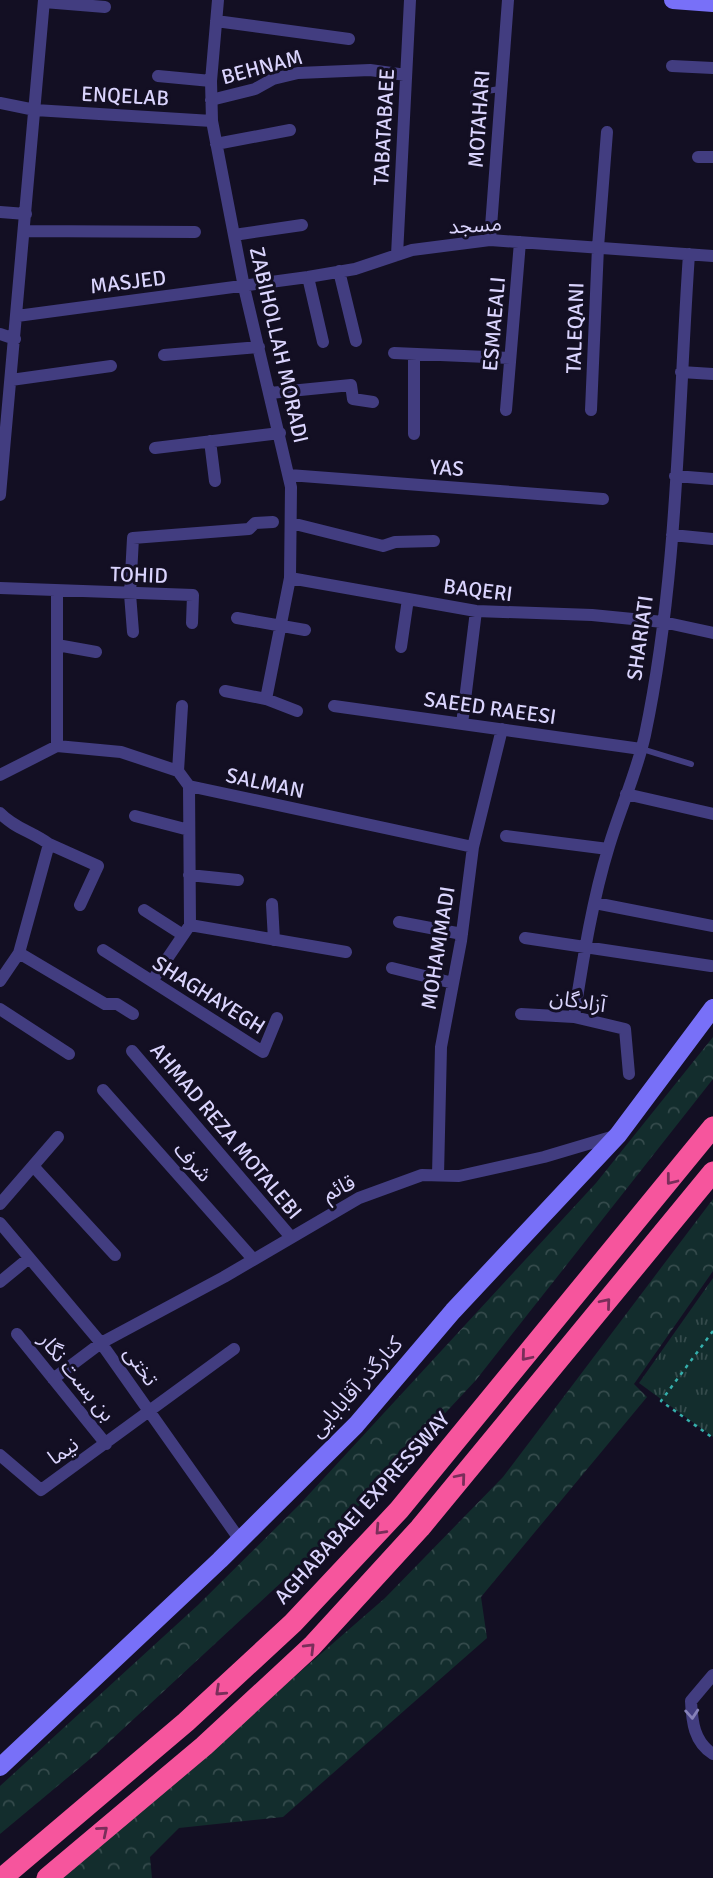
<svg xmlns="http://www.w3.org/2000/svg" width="713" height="1878" viewBox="0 0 713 1878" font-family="Signika,'Noto Sans Arabic',sans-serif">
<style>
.forest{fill:url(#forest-crowns)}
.park{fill:url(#park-tufts)}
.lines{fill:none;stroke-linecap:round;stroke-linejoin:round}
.path{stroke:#35afac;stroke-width:2.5;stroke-dasharray:3.5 5;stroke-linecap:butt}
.lane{stroke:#423d80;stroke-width:6}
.street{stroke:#423d80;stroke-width:12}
.secondary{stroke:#7870f8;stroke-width:18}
.highway{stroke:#f6559d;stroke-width:21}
.oneway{stroke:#792e5a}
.oneway2{stroke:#8681b8}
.labels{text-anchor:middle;stroke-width:6;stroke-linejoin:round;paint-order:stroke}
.street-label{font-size:21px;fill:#dad4fd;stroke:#130f23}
</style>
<defs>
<pattern id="forest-crowns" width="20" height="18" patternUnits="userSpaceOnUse" patternTransform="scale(1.75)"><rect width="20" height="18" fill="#132d2d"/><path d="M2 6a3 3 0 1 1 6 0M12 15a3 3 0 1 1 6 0" fill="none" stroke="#354b4c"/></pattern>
<pattern id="park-tufts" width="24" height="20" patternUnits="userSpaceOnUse" patternTransform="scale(1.75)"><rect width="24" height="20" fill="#132d2d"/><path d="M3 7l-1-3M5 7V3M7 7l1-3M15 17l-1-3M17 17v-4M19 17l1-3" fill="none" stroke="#354b4c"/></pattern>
</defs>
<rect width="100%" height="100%" fill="#130f23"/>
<path class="forest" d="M713,1037V1079L476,1380L327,1540L96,1754L0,1834V1786L198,1605L300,1504L596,1183Z
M713,1199V1271L634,1384L647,1397L481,1597L487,1638L283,1817L179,1828L150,1857L152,1878H63L385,1598L503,1477Z"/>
<path class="park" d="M713,1278V1437L639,1383Z"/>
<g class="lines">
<path class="path" d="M713,1331L661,1401L713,1438"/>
<path class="lane" d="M473,93L500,89
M642,749L691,764"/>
<path class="street" d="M218,0L211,81L212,121L244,287L291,487L290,578L266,699
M44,2L105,7
M216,21L349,39
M672,66L713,68
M158,76L211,81
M211,100L255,89L273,79L298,73L370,70L406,75
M0,103L35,110L212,121
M216,144L290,130
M698,157H713
M0,212L26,214
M25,231L195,232
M234,235L302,225
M490,240L508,0
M397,255L410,0
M339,271L356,341
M308,277L323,342
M17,316L308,277L355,269L412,250L490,240L713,256
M0,334L15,339
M394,353L510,358
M414,354V434
M164,355L259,347
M681,372L713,374
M11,380L111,366
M270,393L351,385L353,399L373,402
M506,410L520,242
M591,410L598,247L607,132
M210,441L215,481
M155,448L280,433
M289,475L603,499
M675,476L713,479
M0,495L44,0
M291,523L383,546L395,542L434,541
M672,535L713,539
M290,578L476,611L592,615L663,622L713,633
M0,588L193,595L192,623
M57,591V746
M237,618L305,630
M133,632L130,594L133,538L249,529L255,523L273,522
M57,645L96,652
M401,647L408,599
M225,691L266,699L297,711
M334,706L641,749
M462,724L476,611
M57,746L121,752L178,771L189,786L473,847
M178,771L182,706
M0,775L57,746
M626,794L713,814
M0,813C14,828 33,832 49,844L19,953L0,981
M135,816L189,830
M506,836L608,849
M49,844L98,866L80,905
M189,875L238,880
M595,903L713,926
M272,904L274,940
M144,910L183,935
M399,922L462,934
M190,925L346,952
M525,938L711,966
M103,950L263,1052L277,1018
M19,953L105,1004H117L133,1014
M392,968L453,983
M152,981L190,925L189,786
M0,1009L69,1054
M521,1014L574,1017L625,1029L629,1074
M574,1017C583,960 592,901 609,846C620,809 637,772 645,735C678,578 678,414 689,254
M132,1051L290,1236
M103,1090L253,1259
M33,1166L115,1255
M438,1175L441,1047L461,941L473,847L502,729
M0,1204L58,1137
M0,1223L101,1343L240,1540
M0,1282L29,1258
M17,1334L106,1444
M53,1379L101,1343L224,1277L359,1198L422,1175L459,1176L544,1157L618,1135
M0,1455L41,1490L234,1349
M713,1675L691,1701C692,1722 694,1742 713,1754"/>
<path class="secondary" d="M673,0L713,3
M0,1767L220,1560L356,1425L453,1311L618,1135L713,1008"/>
<path class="highway" d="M2,1878L186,1722L293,1623L399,1510L713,1127
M47,1878L204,1746L312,1646L420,1528L713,1172"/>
</g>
<defs><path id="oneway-chevron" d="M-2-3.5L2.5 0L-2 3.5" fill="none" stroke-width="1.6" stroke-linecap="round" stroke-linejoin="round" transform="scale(1.75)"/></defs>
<g class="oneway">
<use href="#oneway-chevron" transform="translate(671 1180) rotate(128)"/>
<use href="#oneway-chevron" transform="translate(606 1303) rotate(-50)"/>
<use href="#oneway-chevron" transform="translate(526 1356) rotate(130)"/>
<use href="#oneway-chevron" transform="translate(461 1478) rotate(-50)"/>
<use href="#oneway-chevron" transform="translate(380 1530) rotate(133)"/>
<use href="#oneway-chevron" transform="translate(310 1648) rotate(-45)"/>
<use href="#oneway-chevron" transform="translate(220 1691) rotate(137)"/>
<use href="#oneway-chevron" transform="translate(103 1831) rotate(-40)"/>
</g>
<use class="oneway2" href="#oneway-chevron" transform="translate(692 1714) rotate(86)"/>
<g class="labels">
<g class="street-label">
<text transform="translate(262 67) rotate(-15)" y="7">BEHNAM</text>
<text transform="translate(125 96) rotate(3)" y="7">ENQELAB</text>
<text transform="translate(479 119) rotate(-86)" y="7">MOTAHARI</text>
<text transform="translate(384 127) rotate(-87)" y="7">TABATABAEE</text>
<text transform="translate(475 225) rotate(-4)" y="7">مسجد</text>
<text transform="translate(128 282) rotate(-7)" y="7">MASJED</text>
<text transform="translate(494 324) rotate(-85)" y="7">ESMAEALI</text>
<text transform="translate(575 328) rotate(-88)" y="7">TALEQANI</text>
<text transform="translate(279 345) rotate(77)" y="7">ZABIHOLLAH MORADI</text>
<text transform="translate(447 468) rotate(4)" y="7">YAS</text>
<text transform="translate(139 575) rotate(2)" y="7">TOHID</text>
<text transform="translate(478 590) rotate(7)" y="7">BAQERI</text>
<text transform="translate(640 638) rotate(-82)" y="7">SHARIATI</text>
<text transform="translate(490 708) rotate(8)" y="7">SAEED RAEESI</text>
<text transform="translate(265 783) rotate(12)" y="7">SALMAN</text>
<text transform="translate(438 948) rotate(-81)" y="7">MOHAMMADI</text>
<text transform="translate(209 995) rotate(32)" y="7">SHAGHAYEGH</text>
<text transform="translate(578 1001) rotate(9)" y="7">آزادگان</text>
<text transform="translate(226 1131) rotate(50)" y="7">AHMAD REZA MOTALEBI</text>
<text transform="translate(193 1162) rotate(48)" y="7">شرف</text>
<text transform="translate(339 1188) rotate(-26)" y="7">قائم</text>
<text transform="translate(141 1366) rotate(55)" y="7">تختی</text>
<text transform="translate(77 1377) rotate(51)" y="7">بن بست نگار</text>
<text transform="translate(356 1387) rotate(-48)" y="7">کنارگذر آقابابایی</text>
<text transform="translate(63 1451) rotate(-35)" y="7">نیما</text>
<text transform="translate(362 1508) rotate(-48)" y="7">AGHABABAEI EXPRESSWAY</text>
</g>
</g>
</svg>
